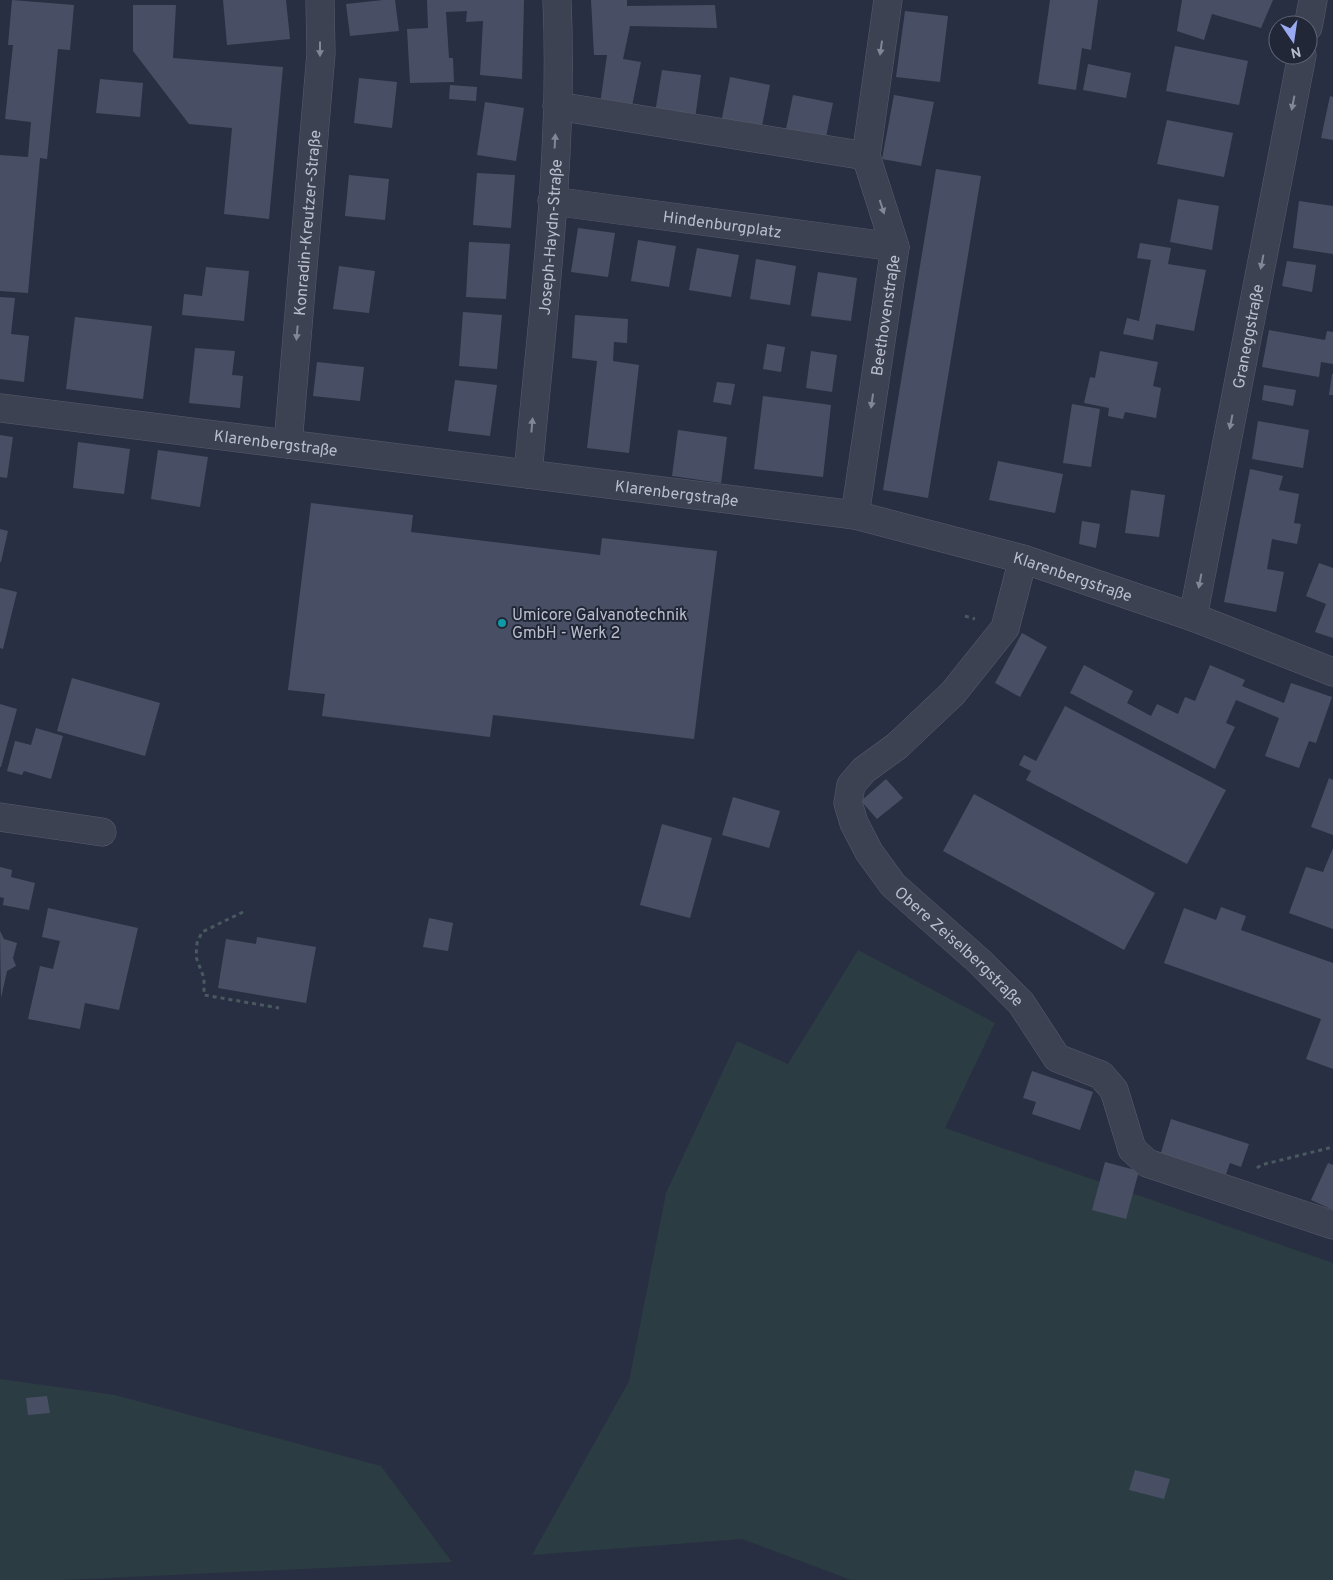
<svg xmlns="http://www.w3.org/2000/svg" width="1333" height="1580" viewBox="0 0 1333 1580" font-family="Overpass,sans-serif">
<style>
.green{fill:#2b3c43}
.building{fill:#484f64}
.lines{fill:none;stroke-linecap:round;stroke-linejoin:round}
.street-casing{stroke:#585d6c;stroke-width:29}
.path{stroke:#495960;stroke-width:3;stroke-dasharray:4 4;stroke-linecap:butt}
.street{stroke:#3d4252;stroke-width:28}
.oneway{fill:#828695}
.culture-dot{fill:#0f9aa8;stroke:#222737;stroke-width:2}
.labels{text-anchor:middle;stroke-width:4;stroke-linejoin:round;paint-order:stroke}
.street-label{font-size:16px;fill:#babecc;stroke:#222737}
.poi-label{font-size:16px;fill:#babecc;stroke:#222737;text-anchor:start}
</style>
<rect width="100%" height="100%" fill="#292f42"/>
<path class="green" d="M858,950L995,1023L945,1128L1333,1263V1580H851L742,1539L532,1555L629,1381L666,1193L737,1041L788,1064Z
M0,1379L115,1395L381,1466L452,1562L65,1580H0Z"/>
<path class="building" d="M12,0L74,5L70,50L58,49L47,159L40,158L28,293L0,291V155L28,157L31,122L5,119L13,45H8Z
M223,0H286L290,39L227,45Z
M383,0H395L399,31L350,36L346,4Z
M427,0H524L522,79L480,75L483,21L466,22L467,11L446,12L449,58H453L454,82L410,83L407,29L428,28Z
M591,0H627V6L715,5L717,28L630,26L623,59L641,62L632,106L600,104L607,55H594Z
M1050,0H1098L1091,50L1082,48L1076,90L1038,84Z
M1182,0H1273L1261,28L1212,14L1204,40L1177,31Z
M133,5H176L173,58L283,67L269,219L224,214L232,128L189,124L133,51Z
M905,11L948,16L940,82L896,77Z
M1175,46L1248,61L1239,105L1166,91Z
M1088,64L1131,73L1126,98L1083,90Z
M662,70L701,75L695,119L655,113Z
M730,77L770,85L761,131L721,123Z
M359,78L397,82L392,128L354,123Z
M100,79L143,83L140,117L96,113Z
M450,85L477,87L476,101L449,99Z
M793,95L833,103L825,142L785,134Z
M894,95L934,102L921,166L882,159Z
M1330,96L1333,97V140L1321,138Z
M485,102L524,108L516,161L477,155Z
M1167,120L1233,133L1224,177L1157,164Z
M936,169L981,176L928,498L883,490Z
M477,173L515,175L511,228L473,225Z
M349,175L389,179L385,220L345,216Z
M1178,199L1219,206L1212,250L1170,242Z
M1299,201L1333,206V254L1293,248Z
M578,228L615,233L608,277L571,272Z
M638,240L676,246L669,287L631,281Z
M469,242L510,244L506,299L466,297Z
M1140,243L1171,248L1168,264L1206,270L1194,331L1156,324L1153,340L1123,334L1127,318L1139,321L1151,260L1137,258Z
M697,248L739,255L731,297L689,290Z
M756,259L796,266L790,305L750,299Z
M1287,261L1316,265L1312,292L1282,286Z
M339,266L375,271L369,313L333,309Z
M206,267L249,271L244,321L182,315L184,294L202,296Z
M818,272L857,278L851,321L811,316Z
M0,297L15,298L11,334L29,336L24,382L0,379Z
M463,312L502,315L497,369L459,366Z
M575,315L628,319L627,343L614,342L613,361L639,365L629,453L587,448L597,361L572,358Z
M75,317L152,326L143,399L66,389Z
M1269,330L1325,340L1327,331L1333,332V364L1321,362L1319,377L1262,367Z
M767,344L785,347L781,372L763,369Z
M195,348L235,351L232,375L243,376L240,408L189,403Z
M811,351L837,355L832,392L806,388Z
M1100,351L1158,362L1153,386L1161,388L1156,418L1125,412L1123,419L1108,416L1109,408L1084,403L1090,377L1095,378Z
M317,362L364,367L360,401L313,396Z
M1332,374H1333V395H1329Z
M455,380L497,385L490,436L448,431Z
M717,382L735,384L731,405L713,402Z
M1264,385L1296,390L1293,406L1262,400Z
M763,396L831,405L823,477L754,469Z
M1072,404L1100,409L1091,467L1063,463Z
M1258,421L1309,430L1303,468L1252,459Z
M678,430L727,437L721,483L672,476Z
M0,435L13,437L7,478L0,477Z
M78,442L130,449L124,494L73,488Z
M158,450L208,457L200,507L151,499Z
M998,461L1063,474L1055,513L989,500Z
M1250,469L1283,476L1279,490L1299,494L1294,523L1301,524L1297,544L1272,539L1267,569L1284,572L1276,612L1224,602Z
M1131,490L1165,495L1159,537L1125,533Z
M311,503L413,515L411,532L600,555L602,538L717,551L694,739L493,715L490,737L322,716L325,694L288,690Z
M1082,521L1100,524L1096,548L1079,544Z
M0,529L8,531L1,562H0Z
M1319,563L1333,568V638L1315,632L1326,604L1306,596Z
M0,588L17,592L3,649L0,648Z
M1022,633L1047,647L1020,697L995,683Z
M1084,665L1133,691L1127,703L1151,716L1157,704L1178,714L1185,697L1195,701L1210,665L1245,680L1242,686L1284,703L1291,683L1332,697L1316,743L1309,741L1299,768L1265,756L1279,718L1236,700L1226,723L1235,727L1215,769L1070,693Z
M72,678L160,703L145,756L57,731Z
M0,704L17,709L1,767H0Z
M1065,706L1226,790L1187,864L1026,780L1031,771L1019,765L1024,755L1036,761Z
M36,728L63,736L51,779L24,771L22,775L7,771L15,741L31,745Z
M1329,778L1333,780V835L1311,827Z
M886,779L903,798L877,819L861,801Z
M974,794L1155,893L1124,950L943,851Z
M733,797L780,811L769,848L722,835Z
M662,824L712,838L690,918L640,905Z
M1333,848V929L1289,913L1306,867L1323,872Z
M0,867L12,870L11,877L35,883L29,910L3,905L4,898L0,897Z
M1221,907L1246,916L1241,930L1333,963V1069L1306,1059L1321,1019L1164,963L1184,908L1216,920Z
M48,908L138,928L119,1010L85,1003L80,1029L28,1019L40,966L53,969L60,941L42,937Z
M429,918L453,923L448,951L423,947Z
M0,931L4,939L17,943L13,958L16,966L7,971L1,998Z
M257,937L316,947L306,1003L218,988L226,939L256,944Z
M1032,1071L1093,1092L1080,1130L1032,1114L1036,1102L1023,1098Z
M1171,1119L1249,1144L1241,1167L1230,1163L1225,1177L1160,1156Z
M1105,1162L1139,1171L1126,1219L1092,1210Z
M1328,1163L1333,1165V1210L1311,1200Z
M47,1396L50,1413L28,1415L26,1398Z
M1135,1470L1170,1479L1164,1499L1129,1490Z"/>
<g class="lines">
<defs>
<g id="street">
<path d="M1308,27L1313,0"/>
<path d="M557,106L866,156"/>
<path id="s1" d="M552,201L895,247"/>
<path id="s2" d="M0,408L855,515L1023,559L1193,617L1333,672"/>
<path id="s3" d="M288,444L321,53L320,0"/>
<path id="s4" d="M528,474C542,317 564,158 557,0"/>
<path id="s5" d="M855,515L895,247L866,156L888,0"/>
<path id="s6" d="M1023,559L1005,628L953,693L897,746L864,770L851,785L848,803L854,823L869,852L893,885L980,962L1021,1003L1057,1058L1101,1075L1114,1090L1132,1149L1147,1163L1333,1225"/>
<path id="s7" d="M1193,617L1302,55"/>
<path d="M0,817L102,832"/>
</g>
</defs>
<use href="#street" class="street-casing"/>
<path class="path" d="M965,616L975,619
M243,912L202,932L197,943L196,957L204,978V995L279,1008
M1257,1168L1261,1165L1333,1147"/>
<use href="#street" class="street"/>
</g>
<defs><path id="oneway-solid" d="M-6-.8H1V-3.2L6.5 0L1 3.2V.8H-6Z" transform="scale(1.25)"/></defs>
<g class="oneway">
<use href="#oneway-solid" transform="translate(881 48) rotate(98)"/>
<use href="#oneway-solid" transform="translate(320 49) rotate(90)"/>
<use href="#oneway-solid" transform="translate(1293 103) rotate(101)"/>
<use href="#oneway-solid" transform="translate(555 141) rotate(-87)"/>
<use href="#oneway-solid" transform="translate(882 207) rotate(72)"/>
<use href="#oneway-solid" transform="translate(1262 262) rotate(101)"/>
<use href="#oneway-solid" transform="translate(297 333) rotate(95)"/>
<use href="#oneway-solid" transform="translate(872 401) rotate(98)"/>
<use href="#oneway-solid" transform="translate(1231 422) rotate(101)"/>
<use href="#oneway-solid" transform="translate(532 425) rotate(-85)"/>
<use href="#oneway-solid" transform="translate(1200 581) rotate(101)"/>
</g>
<circle class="culture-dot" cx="502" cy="623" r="5"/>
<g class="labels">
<g class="street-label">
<text dy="6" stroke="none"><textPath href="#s3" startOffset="222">Konradin-Kreutzer-Straße</textPath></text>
<text dy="6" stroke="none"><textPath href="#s1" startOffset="172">Hindenburgplatz</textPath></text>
<text dy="6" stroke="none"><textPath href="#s4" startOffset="238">Joseph-Haydn-Straße</textPath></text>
<text dy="6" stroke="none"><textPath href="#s5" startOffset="202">Beethovenstraße</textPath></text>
<text dy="6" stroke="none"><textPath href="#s7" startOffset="286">Graneggstraße</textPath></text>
<text dy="6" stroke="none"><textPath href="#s2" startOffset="278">Klarenbergstraße</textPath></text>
<text dy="6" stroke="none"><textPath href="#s2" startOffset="682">Klarenbergstraße</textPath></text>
<text dy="6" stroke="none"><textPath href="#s2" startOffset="1088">Klarenbergstraße</textPath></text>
<text dy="6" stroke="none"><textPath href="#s6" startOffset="495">Obere Zeiselbergstraße</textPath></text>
</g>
<g class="poi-label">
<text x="512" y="620">Umicore Galvanotechnik<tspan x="512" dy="18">GmbH - Werk 2</tspan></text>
</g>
</g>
<g transform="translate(1293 40) rotate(167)"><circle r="24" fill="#222737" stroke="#5f6373"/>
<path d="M0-4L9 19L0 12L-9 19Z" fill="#99aaf3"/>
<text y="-8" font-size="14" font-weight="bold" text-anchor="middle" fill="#babecc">N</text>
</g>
</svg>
